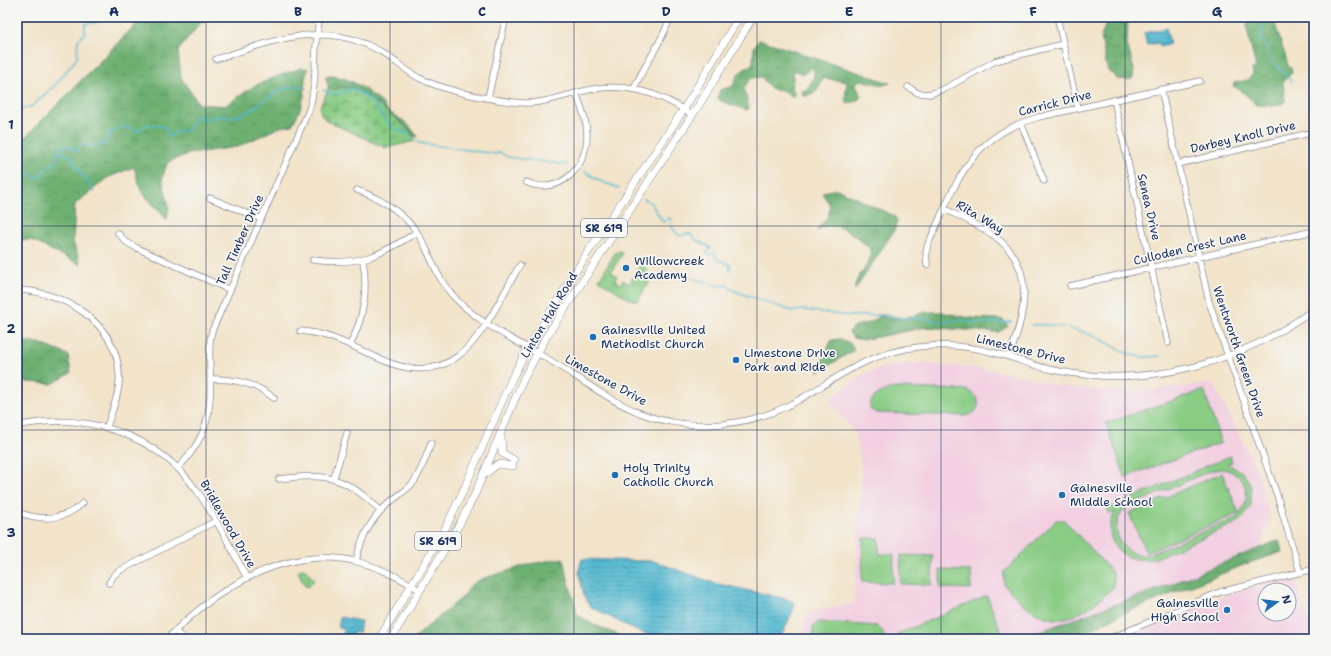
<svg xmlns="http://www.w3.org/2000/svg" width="1331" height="656" viewBox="0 0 1331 656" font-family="'Shantell Sans',sans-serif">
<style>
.built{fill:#f2cfe1;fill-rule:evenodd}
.grass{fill:#89cc84;stroke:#527e71;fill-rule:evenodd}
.forest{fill:url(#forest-crowns);stroke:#447068}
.wetland{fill:url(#wetland-marsh);stroke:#527e71}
.park{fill:url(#park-crowns);stroke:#527e71}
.water{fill:url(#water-rules);stroke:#377498}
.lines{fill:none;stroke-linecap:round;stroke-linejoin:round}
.stream{stroke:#53bad1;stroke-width:1.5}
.minor-casing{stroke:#868994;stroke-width:7}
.major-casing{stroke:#868994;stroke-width:8}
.minor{stroke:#fff;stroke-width:5.5}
.major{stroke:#fff;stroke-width:7}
.grid{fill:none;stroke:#1b2f5e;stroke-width:1;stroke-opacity:0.55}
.poi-dot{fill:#1f6fb2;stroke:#f6f6f2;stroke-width:1.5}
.labels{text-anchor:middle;stroke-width:3.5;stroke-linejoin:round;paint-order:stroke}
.shield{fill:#f6f6f2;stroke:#5d6b8a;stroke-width:1}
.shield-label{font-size:11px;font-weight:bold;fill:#1b2f5e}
.street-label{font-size:12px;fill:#1b2f5e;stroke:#f6f6f2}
.poi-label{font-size:12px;fill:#1b2f5e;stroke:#f6f6f2;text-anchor:start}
.neatline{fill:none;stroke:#1b2f5e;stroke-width:1.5}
.grid-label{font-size:13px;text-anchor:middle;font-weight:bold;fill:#1b2f5e}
</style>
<defs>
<pattern id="forest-crowns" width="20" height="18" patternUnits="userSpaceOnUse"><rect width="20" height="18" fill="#6eb072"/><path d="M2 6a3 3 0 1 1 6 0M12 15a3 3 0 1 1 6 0" fill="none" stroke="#5a9061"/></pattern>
<pattern id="wetland-marsh" width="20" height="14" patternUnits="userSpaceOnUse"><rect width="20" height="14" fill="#89cc84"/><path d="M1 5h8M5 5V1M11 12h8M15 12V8" fill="none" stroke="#6fa66f"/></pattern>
<pattern id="park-crowns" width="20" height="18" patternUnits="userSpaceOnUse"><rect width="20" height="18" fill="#89cc84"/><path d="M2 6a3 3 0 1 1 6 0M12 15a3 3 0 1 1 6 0" fill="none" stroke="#6fa66f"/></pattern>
<pattern id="water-rules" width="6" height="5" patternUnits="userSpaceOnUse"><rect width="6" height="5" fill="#53bad1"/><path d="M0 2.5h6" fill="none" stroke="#4498ad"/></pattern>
</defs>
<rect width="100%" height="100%" fill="#f6f6f2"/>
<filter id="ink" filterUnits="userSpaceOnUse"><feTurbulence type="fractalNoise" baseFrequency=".025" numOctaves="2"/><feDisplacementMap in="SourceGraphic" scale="8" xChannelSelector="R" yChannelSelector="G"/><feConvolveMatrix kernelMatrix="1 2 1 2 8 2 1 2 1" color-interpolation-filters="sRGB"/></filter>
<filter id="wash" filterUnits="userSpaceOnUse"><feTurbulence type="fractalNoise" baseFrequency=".012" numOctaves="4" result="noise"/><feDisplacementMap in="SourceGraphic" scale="16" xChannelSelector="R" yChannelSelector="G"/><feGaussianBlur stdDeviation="0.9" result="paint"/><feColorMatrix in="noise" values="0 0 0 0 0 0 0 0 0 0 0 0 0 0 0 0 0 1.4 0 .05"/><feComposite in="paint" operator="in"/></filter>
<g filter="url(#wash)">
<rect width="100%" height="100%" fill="#f2e3c9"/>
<path class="built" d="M909,363L978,368L1024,376L1052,385L1097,390L1143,391L1213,383L1258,473L1270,517L1261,546L1164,587L1018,639H804V622L807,616L817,610L854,604L862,467L855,433L829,401L860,376L884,367Z
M1295,578L1303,606L1314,628V639H1126L1214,599L1268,583ZM1265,590H1289V614H1265Z"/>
<path class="grass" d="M897,388L967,390C978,395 982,404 974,413L965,416L877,413L871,410C865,397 887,389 897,388Z
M1204,390L1221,443L1125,477L1106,423Z
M1230,456L1232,462L1227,464L1244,473L1251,486V505L1243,518L1234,524L1156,558C1125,566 1099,543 1115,512L1110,514L1107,509ZM1223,469C1248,474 1255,502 1235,518L1148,555C1119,558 1106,525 1127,507L1210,471Z
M1222,473L1239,513L1146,553L1129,513Z
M1056,520H1064L1113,573L1114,587C1069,629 1046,631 1004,585V572Z
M863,538H879V554H894L893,583L862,582Z
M940,570L971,571V589L940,588Z
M987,596L1004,639H900L897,634Z
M819,622L877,626L883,632L884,639H813V626Z"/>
<path class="forest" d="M143,17H209L198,26L178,51L181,78L199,104L225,106L254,86L283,74L302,68L308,69L305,78L304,96L299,112L292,125L280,127L237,147L188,154L168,162L162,178L169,207L167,220L141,191L134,167L109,177L75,204L73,242L81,265L31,240H17V146Z
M1105,17H1128L1127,44L1134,69L1133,78L1129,80L1117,79L1114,74L1109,72L1107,68L1101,37L1106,23Z
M1253,17H1273L1288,65L1291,68L1292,73L1283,82L1285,102L1275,106L1257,105L1242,91L1233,86L1234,83L1248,80L1253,74L1252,69L1256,68L1246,25Z
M759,40H761L890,83L883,85L860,80L855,83L861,96L857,101L848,104L845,99L847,82L823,78L816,92L804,97L801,91L806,90C811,84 817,74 812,67L804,74L793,70V80L791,87L795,93L794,96L790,97L783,90C772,92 768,86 762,77L751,78L744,88L749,109L746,110L721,101L718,97L720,90L731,87L734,84L738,74L753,63L754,47Z
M326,76C349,75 365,89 382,103C386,113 397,116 405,122C410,126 414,132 418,137L414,136L406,126L357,89L343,87L334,90L328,89V84L326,80Z
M837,189L894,216L897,221L895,229L855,290C853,275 876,263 869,248C856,236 834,216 817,231C823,219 832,219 829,203L823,195V192Z
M926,312H941L970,318L997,319L1003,320L1008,326L999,332H995L926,327L863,340L853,338L849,332C854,322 871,327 878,316C900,320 906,318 926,312Z
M840,339L850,343L854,350L818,372L830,343L832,340Z
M17,341L39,343L68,355L71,373L52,384L17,381Z
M1279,540L1282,552L1246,564L1122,614L1071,639H1018L1164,587Z
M563,558L577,614L590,623L628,639H413L465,595L471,585L481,579L530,564Z"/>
<path class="wetland" d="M343,87H353L357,89C371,101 412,126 415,141L386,148L327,121C313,109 324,101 328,89L334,90Z"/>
<path class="park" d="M620,251L623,253L611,272L617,276L615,280L621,284L623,280L629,284L641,264C646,267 648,274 650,280L638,301L629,299L599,280L615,253Z
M901,555L933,556L932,585L900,584Z
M304,568L314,580L308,587L304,585L298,571Z"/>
<path class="water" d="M1166,28L1170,44L1161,47L1158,43L1147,45L1144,33Z
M582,559L653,561L714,583L787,599L795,603L793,611L780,639H662L637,631L591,607L584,596L579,574L580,565Z
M340,617L361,621L359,633L354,632L352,637L343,636V629L338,628Z"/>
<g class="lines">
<path class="stream" d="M1264,17L1261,38L1273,62L1291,81
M323,90C333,95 342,96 349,88L364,95L376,106L383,117L392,127L408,135L419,143L495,154L500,152L507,157L567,165
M17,110L31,107L57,83L77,58L78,40L85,33V25L88,23H96L97,17
M60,152L70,156L94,192
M17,165L36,178L42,176L46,167L56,162L57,153L60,152L62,146H69L76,152L80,145C86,146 104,147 107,141C108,138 108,134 108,131L113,132L120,127L131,128L136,132L146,125H157L166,128L168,136H172L175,132L188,130L197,115L205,120C217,112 228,121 243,114C263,105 281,80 306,88
M584,171L602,182L619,188
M644,199L651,203L663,222H665L668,218L671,219V226L678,235L682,236L684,234H691L696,240L711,248L707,252L708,255L715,253L716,258L730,265V270
M680,275L719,286L727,285L731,289L740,293L792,311L805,310L849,316L885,315L909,319L922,318L941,322L961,320L976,323L1011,322
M1031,325C1051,324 1075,328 1094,336C1121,348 1128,361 1160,356"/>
</g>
</g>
<g filter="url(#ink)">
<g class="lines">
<defs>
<path id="minor" d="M1057,17L1078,108
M1311,17L1314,29
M216,59C253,48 289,32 328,35C346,36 364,42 380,51C393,59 405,70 419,78C447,92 482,98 513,102C539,106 559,97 584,91C622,81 660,92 692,115
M908,87L918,93L930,94L946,88L995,61L1063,44
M634,89C644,64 663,42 670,17
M1161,89L1209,302L1277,495L1300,572
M488,98L506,17
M1114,100L1168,343
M1021,123L1044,181
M1178,164L1314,132
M526,182C559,197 587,168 587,135C587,120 581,107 576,93
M357,190C388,201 412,218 426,248C434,266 441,284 456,299C476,321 519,343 546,358C577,376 606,399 640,413C690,433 750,427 797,401C829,383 857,361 893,352C926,343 962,344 995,353C1016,358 1036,367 1058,371C1151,388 1239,364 1314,309
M210,198L261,219
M945,209C961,217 978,225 993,235C1038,267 1025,313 1009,357
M118,233L126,242L137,248L230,290
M313,260C359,266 380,256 417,232
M927,265L926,252L928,244C957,183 967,137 1039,117L1200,81
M1070,286L1314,231
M17,290C64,291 116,323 119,373C121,391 112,410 107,427
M300,331C329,333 354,347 380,359C462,396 486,322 520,265
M350,345C364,317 368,291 363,260
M211,379C235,378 255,383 274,398
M17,426C85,411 156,433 197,491C217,518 231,549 247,578
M178,468C208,437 212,412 210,371C210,357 208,344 212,331L309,110C319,78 312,48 320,17
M334,478L347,433
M279,479C329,473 344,476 381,511
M17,512C41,521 64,521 83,503
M356,561C361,539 371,518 389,503C397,496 406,491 413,483C422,471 426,457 431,443
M109,583L114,575L121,570L216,521
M175,631L184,639
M167,639C216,588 289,542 362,563C384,569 401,579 420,590
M1109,639L1220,592L1314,569"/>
<path id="major" d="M501,438L502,453L514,460
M485,474L498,464L513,466
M379,639L445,529L465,487L512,378L528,348L588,252L684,109L739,17
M391,639L460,523L475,494L523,380L546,337L699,105L753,17"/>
</defs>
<use href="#minor" class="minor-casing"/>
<use href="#major" class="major-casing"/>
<use href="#minor" class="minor"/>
<use href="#major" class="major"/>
</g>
</g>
<path class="grid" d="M206,17V639M390,17V639M574,17V639M757,17V639M941,17V639M1125,17V639M17,226H1314M17,430H1314"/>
<g class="poi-dot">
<circle cx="626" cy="268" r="4"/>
<circle cx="593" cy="337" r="4"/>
<circle cx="736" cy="360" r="4"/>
<circle cx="615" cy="475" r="4"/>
<circle cx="1062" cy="495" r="4"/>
<circle cx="1227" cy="610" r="4"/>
</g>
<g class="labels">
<g class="shield">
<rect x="581" y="219" width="46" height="18" rx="3"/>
<rect x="415" y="532" width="46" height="18" rx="3"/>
</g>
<g class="shield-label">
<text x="604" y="232">SR 619</text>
<text x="438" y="545">SR 619</text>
</g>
<g class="street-label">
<text transform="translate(1055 103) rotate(-14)" y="4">Carrick Drive</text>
<text transform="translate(1243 137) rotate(-13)" y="4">Darbey Knoll Drive</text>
<text transform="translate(1149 207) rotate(77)" y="4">Senea Drive</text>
<text transform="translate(980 217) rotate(31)" y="4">Rita Way</text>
<text transform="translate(240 240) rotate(-66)" y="4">Tall Timber Drive</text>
<text transform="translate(1190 248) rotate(-13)" y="4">Culloden Crest Lane</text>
<text transform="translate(549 315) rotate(-59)" y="4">Linton Hall Road</text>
<text transform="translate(1021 349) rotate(14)" y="4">Limestone Drive</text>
<text transform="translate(1239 352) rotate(71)" y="4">Wentworth Green Drive</text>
<text transform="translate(606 380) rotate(29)" y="4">Limestone Drive</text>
<text transform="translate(228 524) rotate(60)" y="4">Bridlewood Drive</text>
</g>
<g class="poi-label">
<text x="634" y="265">Willowcreek<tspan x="634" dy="14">Academy</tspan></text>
<text x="601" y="334">Gainesville United<tspan x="601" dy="14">Methodist Church</tspan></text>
<text x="744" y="357">Limestone Drive<tspan x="744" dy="14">Park and Ride</tspan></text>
<text x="623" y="472">Holy Trinity<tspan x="623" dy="14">Catholic Church</tspan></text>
<text x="1070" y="492">Gainesville<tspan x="1070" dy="14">Middle School</tspan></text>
<text x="1219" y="607" text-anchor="end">Gainesville<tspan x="1219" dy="14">High School</tspan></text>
</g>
</g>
<rect width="1331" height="656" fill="none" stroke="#f6f6f2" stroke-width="44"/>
<g transform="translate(1277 602) rotate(75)"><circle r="19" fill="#f6f6f2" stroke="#9ea6b7"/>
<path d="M0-3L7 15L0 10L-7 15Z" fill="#1f6fb2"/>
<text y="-6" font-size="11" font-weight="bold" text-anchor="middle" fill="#1b2f5e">N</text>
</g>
<rect x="22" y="22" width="1287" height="612" class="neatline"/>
<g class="grid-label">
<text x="114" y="16">A</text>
<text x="298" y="16">B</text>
<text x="482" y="16">C</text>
<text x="666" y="16">D</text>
<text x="849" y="16">E</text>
<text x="1033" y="16">F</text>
<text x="1217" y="16">G</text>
<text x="11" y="129">1</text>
<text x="11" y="333">2</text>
<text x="11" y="537">3</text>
</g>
</svg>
